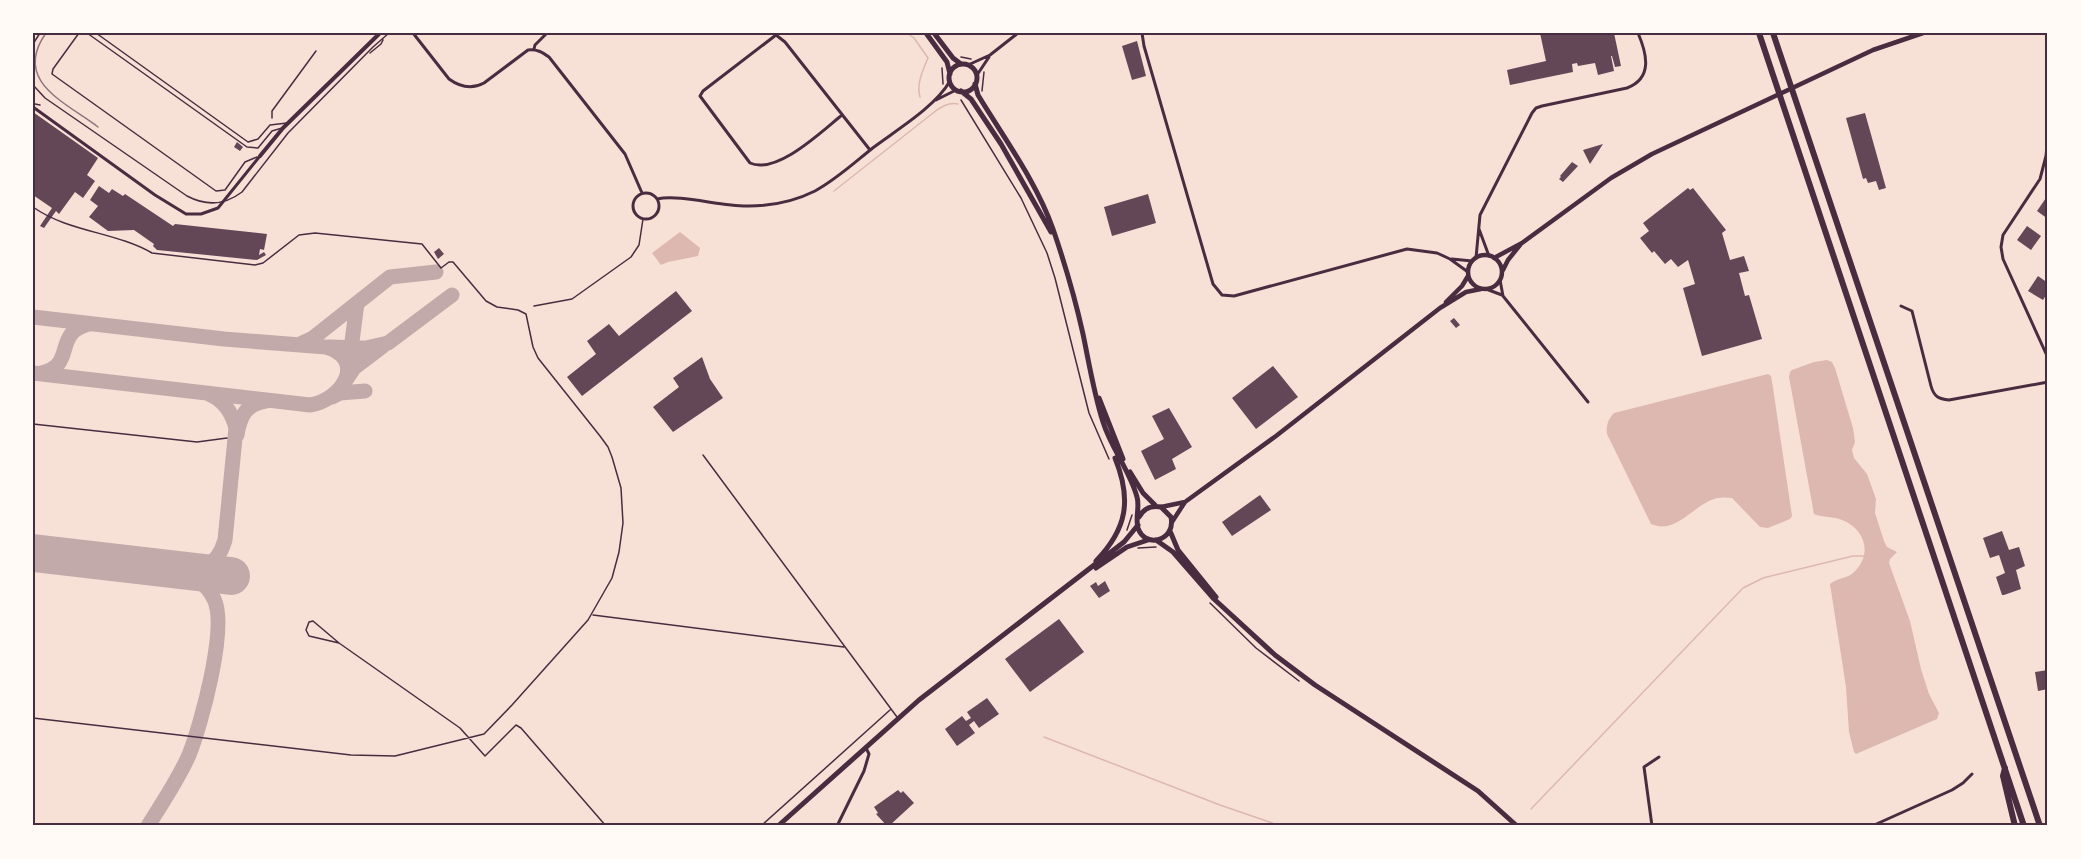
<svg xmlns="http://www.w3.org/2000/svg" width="2081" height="859" viewBox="0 0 2081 859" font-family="Helvetica,sans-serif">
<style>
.water{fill:#dcb8b0}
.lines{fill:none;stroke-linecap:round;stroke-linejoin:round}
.stream{stroke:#dcb8b0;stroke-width:1.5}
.taxiway{stroke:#c3aaaa;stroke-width:15}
.runway{stroke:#c3aaaa;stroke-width:38}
.building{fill:#644757}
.path{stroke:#4a2c40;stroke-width:1.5}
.service{stroke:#4a2c40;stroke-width:1.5}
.minor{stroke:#4a2c40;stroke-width:3}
.tertiary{stroke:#4a2c40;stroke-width:4}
.secondary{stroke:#4a2c40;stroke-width:4.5}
.primary{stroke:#4a2c40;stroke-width:5}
.motorway{stroke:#4a2c40;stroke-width:6}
.tram{stroke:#8f747c;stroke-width:1.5}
.neatline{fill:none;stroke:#4a2c40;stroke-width:2}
</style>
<rect width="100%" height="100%" fill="#f7e1d7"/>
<path class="water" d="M680,232L700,248L698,256L668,262L661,265L652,253Z
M1827,360L1832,362L1835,368L1853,428L1855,442L1852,450L1854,458L1867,474L1876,499L1875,513L1884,541L1887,547L1897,552L1890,559L1889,563L1910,621L1921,669L1929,694L1939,713L1937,719L1856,754L1854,752L1849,732L1846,687L1830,584C1838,577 1848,579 1854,572C1873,554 1865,529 1842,520C1833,516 1823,518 1814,514L1789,377L1790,372L1792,370L1814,362Z
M1768,374L1771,376L1773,388L1792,516L1790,519L1768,528L1760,527L1732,498C1724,497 1716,497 1709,501C1690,510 1674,534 1651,524L1607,434C1606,426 1608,419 1614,413Z"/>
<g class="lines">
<path class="stream" d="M907,33L914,38L928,58C923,70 916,84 920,97
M834,191L933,113C941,107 948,102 958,104
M1044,737L1220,805L1281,826
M1531,809L1743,588L1763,578L1853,556H1866"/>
<path class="taxiway" d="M33,317L224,339L326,347C367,359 343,400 310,405L33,373
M300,344L313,338L390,277L436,272
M329,347L366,348L388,343L452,295
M350,357L357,303
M41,373C77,366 52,333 89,324
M346,380L354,368L383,346
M332,397L340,393L365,391
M237,435C240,416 246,404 266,401
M174,570C200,570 216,570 225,540L236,428C232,413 224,400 209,394
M148,826C162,803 178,780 189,755C201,725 228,627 214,599C207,584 194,576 179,572"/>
<path class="runway" d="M33,553L231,576"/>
</g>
<path class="building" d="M1540,33H1614L1621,66L1615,67L1612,56H1611L1614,71L1598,75L1595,63L1578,66L1577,63L1572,64L1573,72L1510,85L1507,70L1546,61Z
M1137,41L1146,76L1132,80L1122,46Z
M33,112L98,158L87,175L95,181L83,198L75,192L59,214L56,211L44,228L40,226L52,208L33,195Z
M1865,113L1886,188L1879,190L1876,181L1868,183L1866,178L1863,179L1846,118Z
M237,142L243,147L240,151L234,147Z
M1603,144L1590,164L1583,150Z
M1572,162L1578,166L1563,182L1559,179L1561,177L1560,176Z
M99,186L109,193L112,189L123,196L125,194L173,226L175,224L267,234L264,250L260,249L259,255L264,252L266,255L257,260L157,250L153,246L154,244L134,230L108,231L89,217L98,206L90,200Z
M1688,188L1690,190L1693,188L1726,230L1722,233L1730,260L1744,256L1749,271L1739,273L1745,296L1749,295L1762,339L1702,356L1683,288L1695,284L1688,260L1678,267L1671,259L1665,264L1654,251L1652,253L1640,238L1649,231L1643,223Z
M1148,194L1156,223L1112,236L1104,207Z
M2048,195V219L2037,211Z
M2027,226L2041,236L2031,250L2017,240Z
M439,248L444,254L438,259L434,252Z
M2038,276L2048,283V292L2043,300L2028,291Z
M676,291L692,311L582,396L567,377L596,354L587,341L609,324L619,336Z
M1454,318L1460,325L1456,328L1450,321Z
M702,357L710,379L723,398L673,432L653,407L679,387L673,378Z
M1273,366L1298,397L1256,429L1232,398Z
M1169,408L1192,447L1172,459L1176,469L1155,480L1141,451L1164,439L1152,416Z
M1260,495L1271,510L1232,536L1222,522Z
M2002,531L2009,550L2019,547L2025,566L2016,570L2021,589L2004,595H2002L1996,577L2005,573L1999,555L1990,558L1983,538Z
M1105,581L1110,591L1099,598L1090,586L1096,582L1098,586Z
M1059,619L1084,652L1030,692L1005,659Z
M2048,670V689L2038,691L2035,672Z
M987,698L999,714L979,728L974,721L969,725L975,733L957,746L945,729L962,716L966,721L971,718L967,712Z
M898,790L901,793L903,791L914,803L889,826H887L876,814L878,813L874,807Z"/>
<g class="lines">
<path class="path" d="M961,57L971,59
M942,68L943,84
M982,91L984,72
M961,100L1021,198L1047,253L1055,278L1089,413L1109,459
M1127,530L1132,515
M1138,548L1156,547
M1210,603L1256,648L1299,681"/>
<path class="service" d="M79,33L53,69L52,74L216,191L225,190L245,162L257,157
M87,33L247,147L258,148L272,131L282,128
M96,33L248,142L258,139L270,125L287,123
M33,44L40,33
M370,53L381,44L383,40
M33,85L45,98L187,196C206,206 225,205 242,192L288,133L373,47L389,33
M35,104L40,105
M272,118V111L316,51
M33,207C68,232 116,232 152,253L255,265L263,263L299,235L315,233L422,244L441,268L449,262H453L486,301L497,307L518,310L526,314L533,347L538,358L600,436L608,447L612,457L621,488L623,523L619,552L612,578L588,620L512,705L484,734L395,756L351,755L33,718
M534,306L572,299L631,257L639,245L643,219
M33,424L197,442L227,438
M703,455L897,717
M593,615L844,647
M339,643L309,636L306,630L309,622L313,621L339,643L460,728L485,756L516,725L521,728L606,826
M761,826L890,710"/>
<path class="minor" d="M413,33L449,79C460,87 471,90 484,83L528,50C537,49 542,52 549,57L625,154L642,193
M1142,33L1144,46L1213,284L1222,295L1234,296L1407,249L1437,253L1450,259L1468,272
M534,49L535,45L547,33
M968,65L990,55L1018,33
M977,75L989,57
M936,100L956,90
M33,107L155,195L186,214H201L218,208L260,156
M842,115C822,131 777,175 750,163L700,96L703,91L776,35L785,42L870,150
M2048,135L2046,156L2040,179L2003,235L2001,247L2003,259L2048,358
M633 206a13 13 0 1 1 26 0a13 13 0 1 1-26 0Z
M657,199C681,194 722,207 749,206C771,206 795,201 815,191C837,179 855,162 874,147C898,129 935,107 950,81
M1479,229L1489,256
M1476,258L1480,215L1532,113L1536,108L1542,106L1627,88C1653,78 1647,54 1638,33
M1452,259L1472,261
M1500,280L1503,296L1588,402
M1486,289L1502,295
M1901,306L1912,311L1931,386C1934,397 1939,399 1949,400L2048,382
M837,826L864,771L869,754L866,748
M1652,826L1644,767L1659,757
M1872,826L1952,790L1963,783L1972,774"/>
<path class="tertiary" d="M260,156L283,128L380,33"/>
<path class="secondary" d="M1468 272a17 17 0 1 1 34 0a17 17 0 1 1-34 0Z
M1494,258L1522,243L1611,178L1652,154L1873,50L1923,33
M1503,270L1508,260L1520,245
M1446,302L1462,286L1468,276
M1161,507L1185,502
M1172,522L1185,502L1276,436L1440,308L1466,292L1481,289"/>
<path class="primary" d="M926,33L947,62L950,74
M934,33L953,58L961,64
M949 78a14 14 0 1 1 28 0a14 14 0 1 1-28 0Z
M975,84L978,95C1004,138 1036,181 1053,229C1065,264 1075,298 1083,334C1089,363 1094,394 1103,422C1111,448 1130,471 1137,497C1140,507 1135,518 1138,528C1145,549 1176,541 1171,517L1161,507C1151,505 1144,508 1139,517
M961,91L971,99L1001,144L1051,232
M1099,398L1123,459
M1130,472L1143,493L1155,505
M1170,531L1178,550L1216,597
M1156,540L1173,552L1214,599L1275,655L1315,685L1478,791L1517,826
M1096,561C1127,529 1132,500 1115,458
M1096,568L1127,547L1148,540
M778,826L919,700L1124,542L1138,525"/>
<path class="motorway" d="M1759,33L2024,826
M1773,33L2040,826
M2005,768L2003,776L2015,826"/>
<path class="tram" d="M46,33C12,81 65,102 98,127"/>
</g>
<rect width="2081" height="859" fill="none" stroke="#fffaf5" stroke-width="69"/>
<rect x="34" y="34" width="2012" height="790" class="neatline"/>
</svg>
